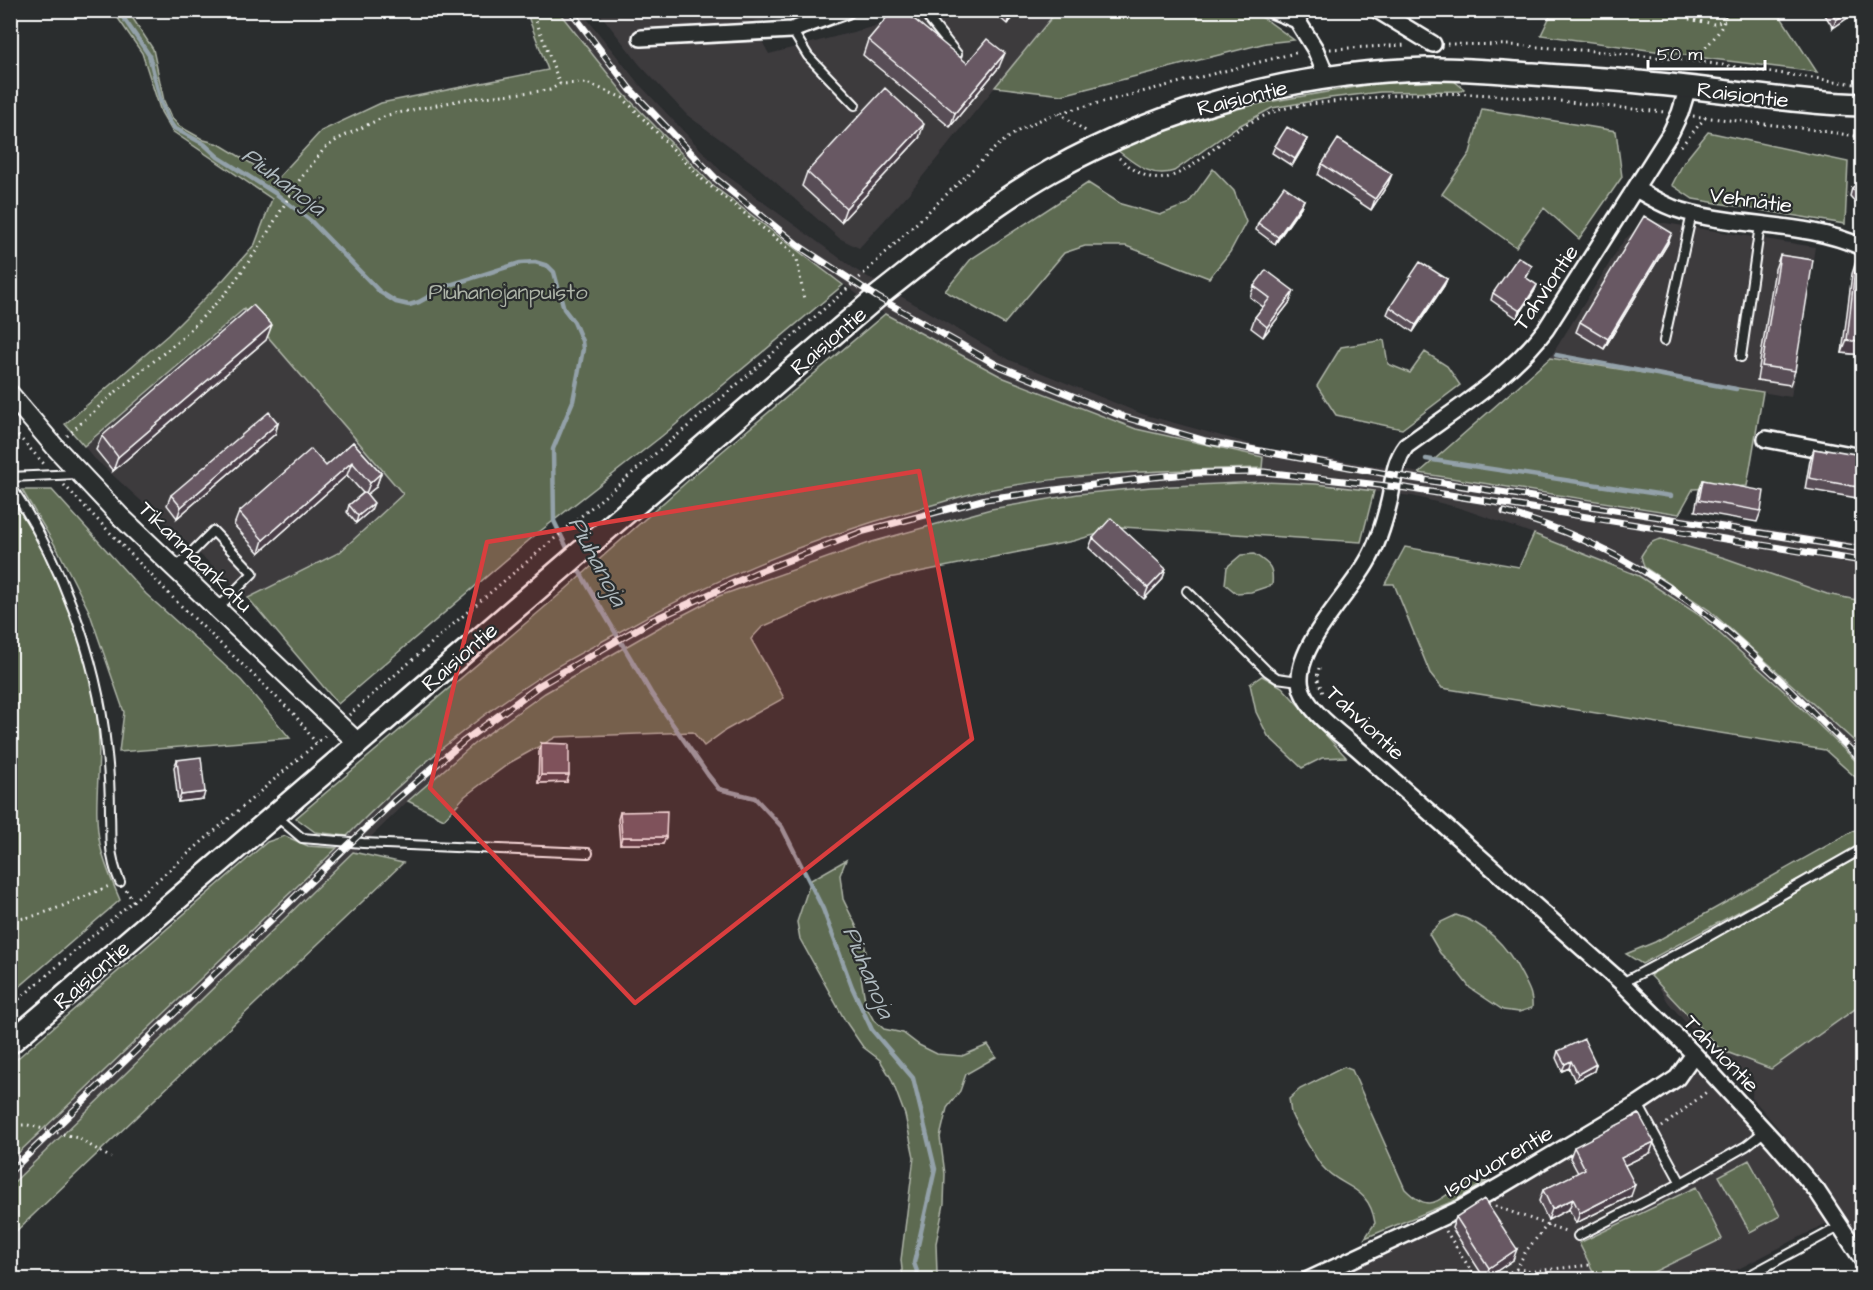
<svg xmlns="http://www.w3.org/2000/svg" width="1873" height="1290" viewBox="0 0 1873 1290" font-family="'Architects Daughter',sans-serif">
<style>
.built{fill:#3d3a3e}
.green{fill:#5d6a51;stroke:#aeb4a8;stroke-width:1.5}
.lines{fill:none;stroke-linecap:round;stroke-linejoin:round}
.stream{stroke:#93a1a9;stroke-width:4.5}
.service-casing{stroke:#fff;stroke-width:12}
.minor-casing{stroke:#fff;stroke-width:20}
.tertiary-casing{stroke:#fff;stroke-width:22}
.secondary-casing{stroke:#fff;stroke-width:26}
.path{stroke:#fff;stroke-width:3;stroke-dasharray:1.5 4.5;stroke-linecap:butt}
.service{stroke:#2a2d2e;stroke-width:8}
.minor{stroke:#2a2d2e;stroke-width:15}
.tertiary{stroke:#2a2d2e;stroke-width:18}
.secondary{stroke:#2a2d2e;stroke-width:21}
.rail-casing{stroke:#fff;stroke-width:7}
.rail{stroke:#2a2d2e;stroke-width:4.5;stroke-dasharray:14;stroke-linecap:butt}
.wall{fill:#594d56;stroke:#fff;stroke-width:1.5}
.shaded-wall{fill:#493e46;stroke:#fff;stroke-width:1.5}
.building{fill:#685964;stroke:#fff;stroke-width:1.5}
.marked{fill:#da3e3e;fill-opacity:0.2;stroke:#da3e3e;stroke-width:4.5;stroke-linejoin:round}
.labels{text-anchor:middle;stroke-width:4.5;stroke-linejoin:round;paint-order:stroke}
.street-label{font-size:22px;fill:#fff;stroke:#2a2d2e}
.park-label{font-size:22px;fill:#aeb4a8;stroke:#2a2d2e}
.water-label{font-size:24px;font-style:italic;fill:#aeb9be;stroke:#2a2d2e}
</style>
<rect width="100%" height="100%" fill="#2a2d2e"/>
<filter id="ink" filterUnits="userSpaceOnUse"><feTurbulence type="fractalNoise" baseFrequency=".0167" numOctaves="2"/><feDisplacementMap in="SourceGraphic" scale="12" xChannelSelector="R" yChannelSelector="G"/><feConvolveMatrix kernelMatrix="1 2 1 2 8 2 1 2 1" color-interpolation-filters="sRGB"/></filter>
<g filter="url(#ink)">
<path class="built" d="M558,11H581L638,83L722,172L856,270L1010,360L1142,414L1265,448L1862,544V601L1827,594L1725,558L1661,539L1644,567L1709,610L1862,748V767L1786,693L1699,615L1639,576L1557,542L1460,508L1412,496L1291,482H1262L1151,487L1078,494L872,542L719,596L660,627L545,693L475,743L408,801L11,1185V1160L337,848L390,793L461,734L535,679L651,613L714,583L772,558L861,525L982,491L1075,477L1146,471L1263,457L1136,429L1004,378L885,314L801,254L712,185L624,94Z
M598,11H799L752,23L769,54L876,26L913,11H1057L909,193L859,248L839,238L758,167L687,115L640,65Z
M1650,223H1665L1815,247L1791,397L1550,358L1624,240L1635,230Z
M244,309L404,494L340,552L248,598L94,458L84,446Z
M1862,839V1240L1779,1129L1752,1098L1753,1077L1727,1071L1668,1002L1656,982L1661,976L1701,955L1688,933Z
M1693,1066L1778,1154L1829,1222L1719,1279L1323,1280L1467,1212L1512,1188Z"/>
<path class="green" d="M1553,10L1777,11L1817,72L1712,59L1541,35Z
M113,11H128L153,49L164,101L171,117L179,126L204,140L219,144L277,179L321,131L381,103L548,70L526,11H558L624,94L712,185L843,285L662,436L534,536L338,704L248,598L340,552L403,494L244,309L84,446L65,424L168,335L224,279L255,244L272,199L172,131L161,112L142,53Z
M1057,11H1248L1265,19L1294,40L1266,43L1062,95L995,87Z
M1454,81L1464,89L1461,91L1380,92L1330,98L1272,108L1235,128L1174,171C1151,179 1134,163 1117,150L1146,137L1197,118L1246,106L1379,83Z
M1482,109L1616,131L1622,177L1579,239L1544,208L1516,247L1442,194L1470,153Z
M1708,132L1848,162L1845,224L1693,199L1672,185L1684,162Z
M1213,169L1234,191L1246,222L1230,252L1209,278L1126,246H1085L1064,253L1004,324L945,291L971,259L1088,183L1121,204L1160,215L1188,204Z
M885,314L1004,378L1136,429L1263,457L1262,468C1168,470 1075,472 983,491C960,496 937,504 914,510C804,540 700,585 601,642C579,654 556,666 535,680C467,724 404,778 347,836L315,832L296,818L566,589L699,471Z
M1384,340L1388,364L1410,373L1425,352L1447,366L1460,385L1402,429L1336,415L1317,386L1341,347Z
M1550,358L1763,392L1747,486L1693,489L1679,514L1419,473Z
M1262,482L1316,484L1374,491L1361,542L1122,527L1073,541L889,578L823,600L762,627L751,639L784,698L726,730L704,746L693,732L556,737L511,762L465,796L444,819L408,801L475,743L545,693L660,627L719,596L872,542L991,509L1078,494L1151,487Z
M22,490H52L146,594L241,680L290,738L119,752L124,712L89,611L59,552Z
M10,498C52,553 91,657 98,726C102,765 92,806 100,844C104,864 112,881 120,900L11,994Z
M1534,534L1639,576L1699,615L1786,693L1862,767V783L1825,750L1442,688L1430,673L1394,584H1385L1405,547L1519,567Z
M1661,539L1725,558L1827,594L1862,601V748L1709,610L1644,567L1641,556C1647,546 1650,541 1661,539Z
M1254,554C1269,564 1274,566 1272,585L1251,592L1236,593L1225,584L1227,567L1241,555Z
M1262,676L1282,687L1346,757L1322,758L1302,768L1268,736L1256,712L1250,684Z
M1862,826V845L1642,964L1626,954L1655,942Z
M285,836L308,846L337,848L11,1160V1064L267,842Z
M353,852L403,863L11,1236V1185Z
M1862,855V1004L1771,1069L1721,1050L1650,975Z
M846,860L840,875L843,899L864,942L867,958L861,977L866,1006L873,1019L884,1029L903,1033L919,1045L937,1054L962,1056L988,1045L996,1057L966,1074L960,1091L947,1108L940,1137L945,1174L944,1204L936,1243L937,1274L940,1279H903L901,1260L914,1157L905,1115L891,1078L880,1060L863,1047L846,1022L800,939L797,922L811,880Z
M1456,915C1487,924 1509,949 1523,977C1529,989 1533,995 1532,1008L1519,1012L1503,1010L1470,988L1453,966L1440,953L1429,934L1441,922Z
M1344,1067L1352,1070L1405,1189C1432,1216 1437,1198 1463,1185C1470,1182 1480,1182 1487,1181L1456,1200L1365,1238L1375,1223C1369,1184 1341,1189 1322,1166C1318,1162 1292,1118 1291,1113C1290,1109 1290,1103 1289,1099L1300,1089Z
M1749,1160L1780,1216L1750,1232L1719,1176Z
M1696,1187L1722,1239L1639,1279H1597L1579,1243Z"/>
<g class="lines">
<path class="stream" d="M118,10L149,55L161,102L168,119L174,128L204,144L218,157L275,193L311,221L380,292L396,302L409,305L419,302L450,285L520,263L535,262L548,266L554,272L564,309L574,322L582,341L583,349L573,401L553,449L554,521L570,554
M1556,355L1736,389
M1426,459L1671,496
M575,564L651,693L708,775L719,789L755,798L782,827L823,909L852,987L872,1030L913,1078L935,1169L914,1263L920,1280"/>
<defs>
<path id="service" d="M928,10L929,19L957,54
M792,30L808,56L855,105
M1664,341L1692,213
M1741,357L1760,225
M10,477L78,474
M10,485C60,560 97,656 106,746C109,769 110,791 110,814C111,829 109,846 113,860C114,867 117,875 120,882
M176,568L213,531L253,573L217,609
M1187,591L1267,671L1277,678L1299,681
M276,816L302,838L363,843L588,853
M1622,983L1695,944L1862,849
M1638,1104L1681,1183
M1578,1236L1681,1183L1746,1146L1765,1131
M1741,1280L1841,1226"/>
<path id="minor" d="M1272,10L1297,20L1315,49L1327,78
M1377,10L1433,44
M641,38L792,30L847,10
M1688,87L1680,113L1671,132L1546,329C1509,378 1455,410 1406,446C1393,463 1394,482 1389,502C1384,523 1378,544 1367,562C1349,594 1299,643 1300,680C1300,706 1339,733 1357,748L1622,983L1694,1054L1775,1142L1817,1191L1862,1259
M1636,189C1648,196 1660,203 1673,208C1734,229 1803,220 1862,247
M1766,439L1862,457
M1308,1280L1462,1208L1502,1185L1638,1104L1677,1078L1694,1054"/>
<path id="tertiary" d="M10,394L55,447L120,516L358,743"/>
<path id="secondary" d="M10,1043L877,297C933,253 989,206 1051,171C1166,107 1297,72 1428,69C1463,68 1498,72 1533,74C1571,77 1610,79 1648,83C1720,89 1791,103 1862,105"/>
</defs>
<use href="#service" class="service-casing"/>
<use href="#minor" class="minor-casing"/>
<use href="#tertiary" class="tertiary-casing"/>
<use href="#secondary" class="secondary-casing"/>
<path class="path" d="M532,10L560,84
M1689,19L1714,24L1725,21
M1447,44L1511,45L1594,51L1694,61L1862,85
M1330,49L1407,45
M1694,61C1707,43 1724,34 1726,10
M1059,113L1087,132
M1693,116L1809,129L1862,137
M1681,146L1705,118
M1119,158C1128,165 1138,174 1150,177C1178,187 1216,144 1239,129C1250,122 1263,116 1276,111C1300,103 1327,103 1352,100C1372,98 1391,95 1411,94C1496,90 1581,105 1665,112
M10,427L45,465
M67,436L112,395L181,339L227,292L259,247L298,182L324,149L338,139L388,115L466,99L550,90L560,84L587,83L623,98L705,182L788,248L797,259L804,300
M64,485L177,602L295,715L316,743
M1319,668L1317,677L1324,696
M349,715L472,608L725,395L855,282L995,148C1017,130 1032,122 1059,113L1299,52
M126,890L133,901
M10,919C33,922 87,895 109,886
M10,1007L326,735
M10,1125H28L78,1138L111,1158
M1662,1127L1709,1090
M1495,1206L1568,1232
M1446,1231L1477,1280
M1516,1269L1535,1271L1590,1265
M1494,1280L1516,1269L1526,1251L1548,1224"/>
<use href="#service" class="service"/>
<use href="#minor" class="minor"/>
<use href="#tertiary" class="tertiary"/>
<use href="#secondary" class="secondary"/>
<defs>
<path id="rail" d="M570,10L630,89L715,178L799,246L877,297L997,365L1124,417L1206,441L1393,475L1862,549
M1504,512C1581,532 1655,572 1717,623C1768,665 1815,715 1862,761
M10,1172L394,801L464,741L540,685L651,621L758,572L864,531L986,499L1154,477L1198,473L1264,472L1406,488L1862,561"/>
</defs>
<use href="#rail" class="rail-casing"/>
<use href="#rail" class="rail"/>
</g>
<path class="wall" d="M991,10H1018L1007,24Z
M1822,10H1856V12L1833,28Z
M868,40L967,63L999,67L950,127L863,55Z
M919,138L841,222L802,186L807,172Z
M1307,139L1304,146L1292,166L1272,153L1275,146Z
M1322,164L1388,184L1371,210L1318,175Z
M1863,180V211L1850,196L1852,188Z
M1304,200L1301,207L1275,244L1256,230L1258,223Z
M1668,243L1604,349L1576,332L1580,322Z
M1780,255L1795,371L1790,385L1757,380L1775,269Z
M1856,261L1863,262V355L1842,353L1852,274Z
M1529,273L1526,278L1537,285L1534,292L1517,318L1491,300L1493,293Z
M1447,279L1444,286L1413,332L1387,314L1390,307Z
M1254,286L1290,302L1263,337L1251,328L1255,317L1263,307L1250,297Z
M266,340L113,471L96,450L102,436Z
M278,423L275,434L177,518L167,505L171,495Z
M353,442L381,473L376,487L367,494L371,510L356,523L347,512L349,505L363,493L347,475L259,553L234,525L239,512L326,466Z
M1814,449L1863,458V499L1805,489L1810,460Z
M1703,480L1761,511L1757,522L1695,511L1699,491Z
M1093,538L1166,569L1162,580L1144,599L1089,548Z
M541,743L567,782L538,783L539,751Z
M177,760L203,799L178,802L174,767Z
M620,812L666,837L663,844H620L618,819Z
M1558,1051L1596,1064L1594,1071L1575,1081L1569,1068L1562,1071L1556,1058Z
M1574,1147L1650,1153L1625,1165L1631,1196L1576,1223L1569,1209L1548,1220L1539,1201L1543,1190L1578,1173L1570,1158Z
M1456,1217L1513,1260L1485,1279L1452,1228Z"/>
<path class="shaded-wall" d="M1015,10H1018L1007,24L1009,17Z
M1851,10H1856V12L1833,28L1836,20Z
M1005,53L999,67L950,127L955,113Z
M924,124L919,138L841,222L846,208Z
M1307,139L1304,146L1292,166L1295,159Z
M1392,174L1388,184L1371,210L1375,199Z
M1304,200L1301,207L1275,244L1278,237Z
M1672,233L1668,243L1604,349L1608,339Z
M1447,279L1444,286L1413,332L1416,325Z
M1537,285L1534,292L1517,318L1520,311Z
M1294,291L1290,302L1263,337L1267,327Z
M272,325L266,340L113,471L118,457Z
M1847,340L1863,342V355L1842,353Z
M278,423L275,434L177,518L181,507Z
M352,462L347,475L259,553L263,540Z
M381,473L376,487L365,496L370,483Z
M374,503L371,510L356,523L358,516Z
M1166,569L1162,580L1144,599L1148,588Z
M541,775H569L567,782L538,783Z
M205,792L203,799L178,802L181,795Z
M622,837H666L663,844H620Z
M1571,1061L1569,1068L1562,1071L1565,1064Z
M1596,1064L1594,1071L1575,1081L1578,1074Z
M1654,1142L1650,1153L1617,1169L1621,1158Z
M1635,1185L1631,1196L1576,1223L1580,1213Z
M1573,1199L1569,1209L1548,1220L1552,1209Z
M1517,1249L1513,1260L1485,1279L1489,1268Z"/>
<path class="building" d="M893,10H903L967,63L987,39L1005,53L955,113L868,40Z
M1002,10H1015L1009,17Z
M1829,10H1851L1836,20Z
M885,88L924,124L846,208L807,172Z
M1287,127L1307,139L1295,159L1275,146Z
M1338,139L1392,174L1375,199L1322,164Z
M1863,180V201L1852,188Z
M1284,186L1304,200L1278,237L1258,223Z
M1644,216L1672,233L1608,339L1580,322Z
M1780,255L1813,260L1795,371L1762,366Z
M1518,257L1532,266L1525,277L1537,285L1520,311L1493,293Z
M1856,261L1863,262V342L1847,340Z
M1420,262L1447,279L1416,325L1390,307Z
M1266,270L1294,291L1267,327L1255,317L1270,298L1254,286Z
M253,305L272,325L118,457L102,436Z
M269,412L278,423L181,507L171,495Z
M353,442L381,473L370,483L352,462L263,540L239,512L311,449L326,466Z
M1814,449L1826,451V449L1855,454V457L1863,458V488L1809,478Z
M1703,480L1764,491L1761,511L1699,500Z
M365,492L374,503L358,516L349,505Z
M1111,518L1166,569L1148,588L1093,538Z
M541,743L569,744V775H541Z
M201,757L205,792L181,795L177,760Z
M667,811L666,837H622L620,812Z
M1584,1039L1596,1064L1578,1074L1571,1061L1565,1064L1558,1051Z
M1639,1114L1654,1142L1621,1158L1635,1185L1580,1213L1573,1199L1552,1209L1543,1190L1585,1169L1574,1147Z
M1484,1199L1517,1249L1489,1268L1456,1217Z"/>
</g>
<path class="marked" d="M919,471L972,739L635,1003L430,788L487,542Z"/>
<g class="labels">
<g class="street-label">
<text transform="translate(1743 94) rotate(7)" y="8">Raisiontie</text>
<text transform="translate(1242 97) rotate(-14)" y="8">Raisiontie</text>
<text transform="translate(1751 199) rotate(8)" y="8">Vehnätie</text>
<text transform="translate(1545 287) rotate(-56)" y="8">Tahviontie</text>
<text transform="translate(828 340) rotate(-41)" y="8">Raisiontie</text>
<text transform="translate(196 556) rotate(44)" y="8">Tikanmaankatu</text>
<text transform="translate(459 656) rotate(-41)" y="8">Raisiontie</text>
<text transform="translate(1366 722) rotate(43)" y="8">Tahviontie</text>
<text transform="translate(91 974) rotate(-41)" y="8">Raisiontie</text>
<text transform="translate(1722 1053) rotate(46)" y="8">Tahviontie</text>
<text transform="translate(1498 1160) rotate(-30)" y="8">Isovuorentie</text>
</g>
<g class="park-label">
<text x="508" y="299">Piuhanojanpuisto</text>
</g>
<g class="water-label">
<text transform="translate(284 181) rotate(37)" y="8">Piuhanoja</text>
<text transform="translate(598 561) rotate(62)" y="8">Piuhanoja</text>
<text transform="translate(869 972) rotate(67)" y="8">Piuhanoja</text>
</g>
</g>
<rect width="1873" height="1290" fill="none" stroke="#2a2d2e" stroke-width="36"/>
<rect x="18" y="18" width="1837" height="1254" fill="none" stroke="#fff" stroke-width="2" filter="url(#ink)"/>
<path d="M1648 60v9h117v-9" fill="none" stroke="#ffffff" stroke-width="3"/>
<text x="1657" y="60" font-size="18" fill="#ffffff" stroke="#2a2d2e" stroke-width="4.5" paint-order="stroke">50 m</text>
</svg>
